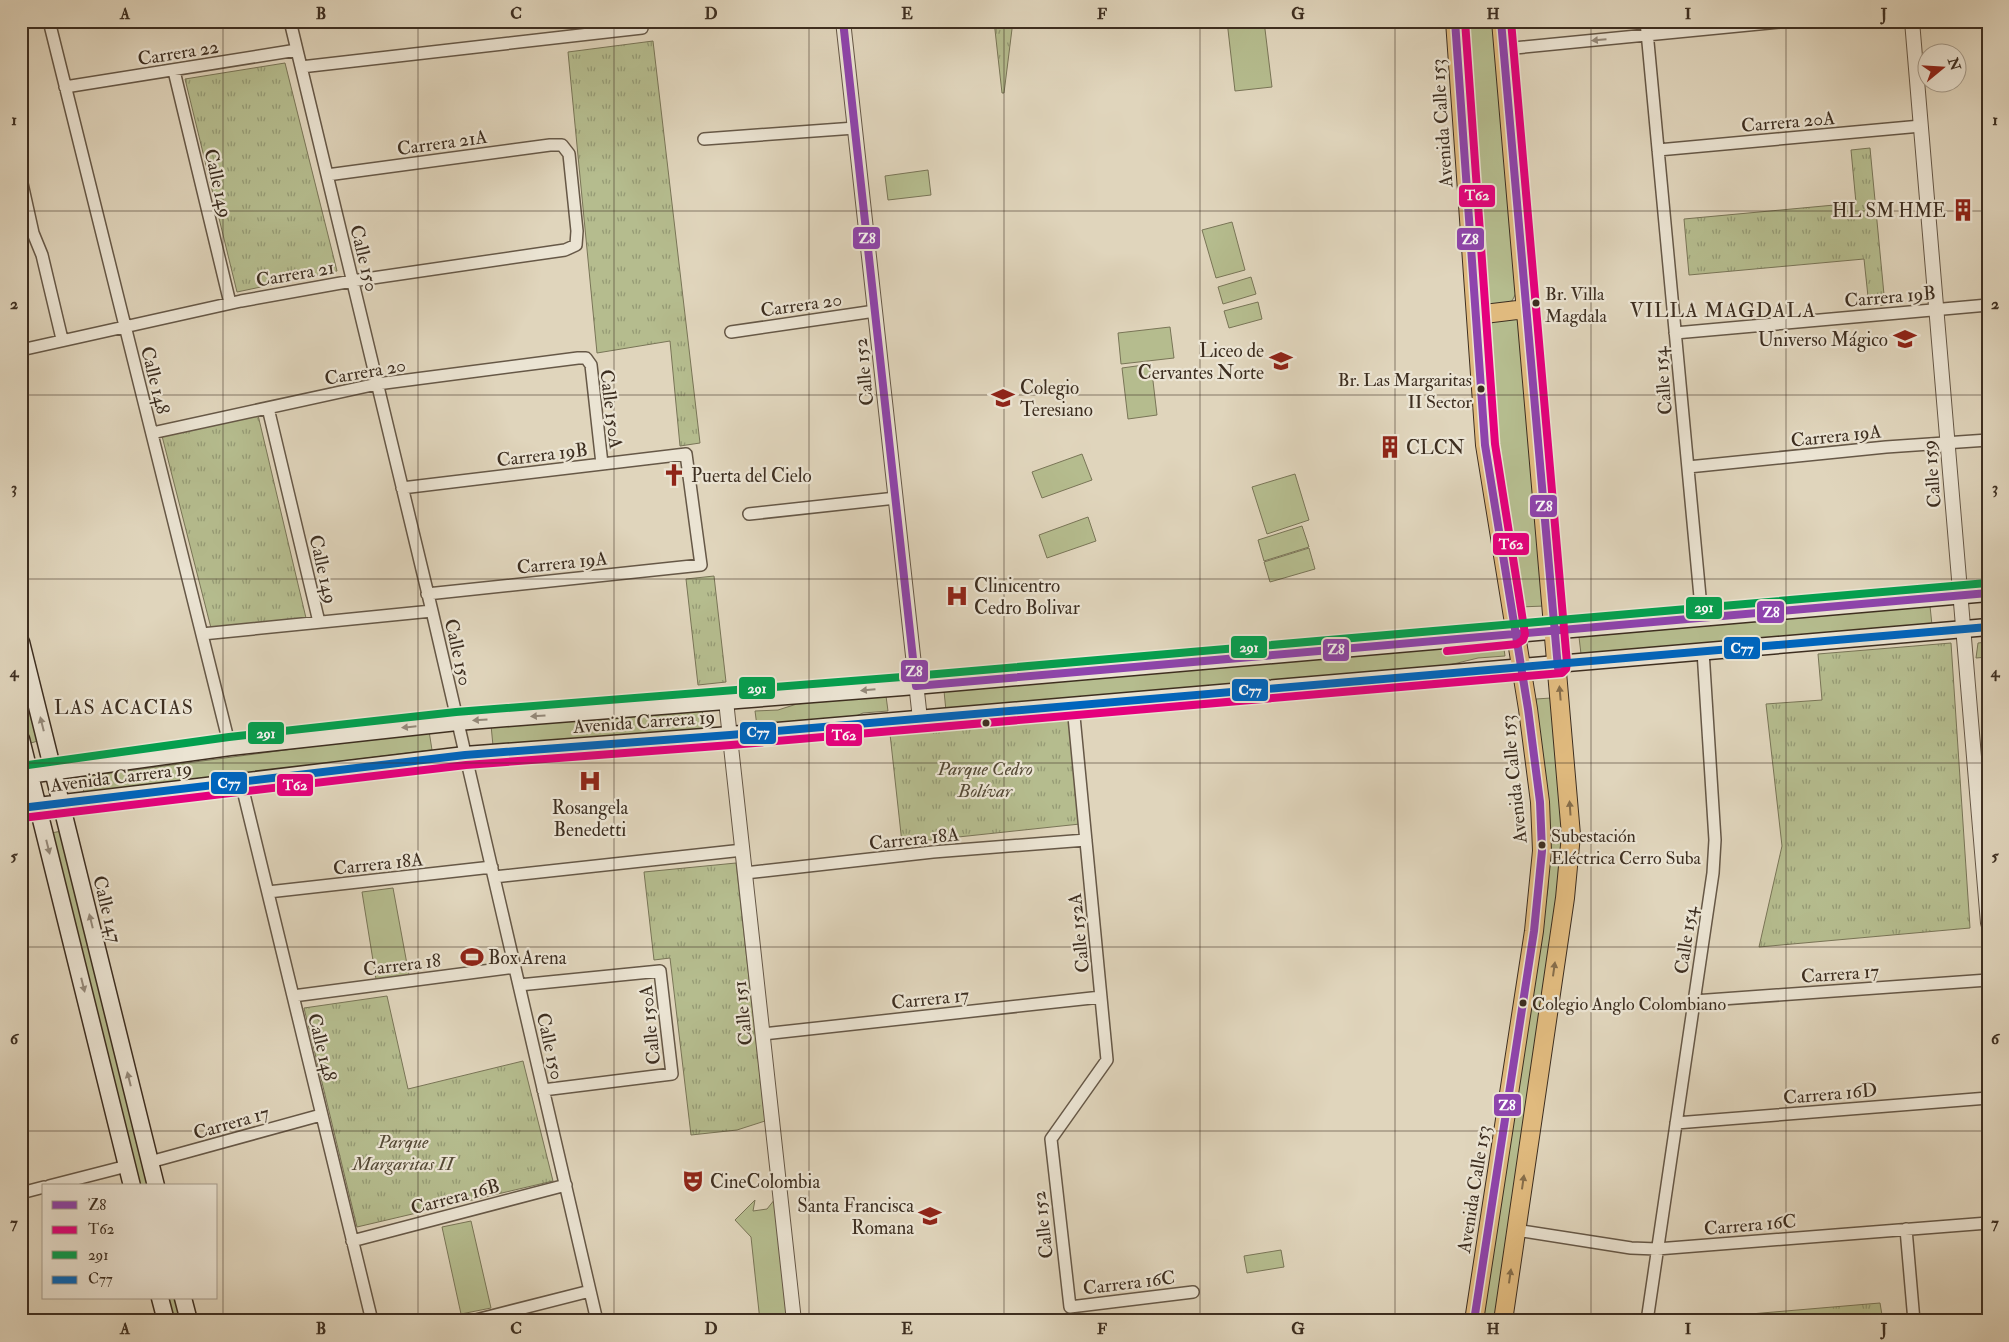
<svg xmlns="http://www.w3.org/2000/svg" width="2009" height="1342" viewBox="0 0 2009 1342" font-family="'IM FELL Double Pica',serif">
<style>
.grass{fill:#b5bc8e;stroke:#797557}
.park{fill:url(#park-tufts);stroke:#797557}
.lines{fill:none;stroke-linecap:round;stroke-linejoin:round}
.minor-casing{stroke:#665847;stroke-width:14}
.tertiary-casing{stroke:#665847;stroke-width:16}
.secondary-casing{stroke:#3d2e20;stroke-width:19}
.primary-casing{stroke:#3d2e20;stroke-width:20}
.minor{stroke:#ebe4d3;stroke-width:11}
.tertiary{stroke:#ebe4d3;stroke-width:14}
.secondary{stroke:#ebe4d3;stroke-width:16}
.primary{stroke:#e0ba7e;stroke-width:18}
.bus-1-casing{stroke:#ebe4d3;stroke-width:11}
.bus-2-casing{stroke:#ebe4d3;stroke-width:11}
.bus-3-casing{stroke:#ebe4d3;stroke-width:11}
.bus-4-casing{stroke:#ebe4d3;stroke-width:11}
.bus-1{stroke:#8e44ad;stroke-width:8}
.bus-2{stroke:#e5007d;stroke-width:8}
.bus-3{stroke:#03a04f;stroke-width:8}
.bus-4{stroke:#0065bd;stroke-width:8}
.oneway{fill:#94897a}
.oneway2{fill:#866d4a}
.grid{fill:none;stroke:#3d2e20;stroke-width:1;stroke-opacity:0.55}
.bus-dot{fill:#3d2e20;stroke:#ebe4d3;stroke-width:2}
.labels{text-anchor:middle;stroke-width:4.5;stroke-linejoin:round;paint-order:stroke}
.bus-label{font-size:18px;fill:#3d2e20;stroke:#ebe4d3;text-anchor:start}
.street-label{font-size:19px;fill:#3d2e20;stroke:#ebe4d3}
.poi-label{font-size:19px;fill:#3d2e20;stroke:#ebe4d3;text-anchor:start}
.park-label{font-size:19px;font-style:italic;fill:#554a36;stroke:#ebe4d3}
.neighbourhood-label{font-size:20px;letter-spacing:1px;fill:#3d2e20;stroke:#ebe4d3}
.line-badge{stroke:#ebe4d3;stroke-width:2}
.badge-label{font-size:14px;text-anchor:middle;font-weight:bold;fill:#fff}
.neatline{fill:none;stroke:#3d2e20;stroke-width:2}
.grid-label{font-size:16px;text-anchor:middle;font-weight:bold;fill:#3d2e20}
</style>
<defs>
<pattern id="park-tufts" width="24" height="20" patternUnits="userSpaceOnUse" patternTransform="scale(1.25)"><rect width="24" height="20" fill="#b5bc8e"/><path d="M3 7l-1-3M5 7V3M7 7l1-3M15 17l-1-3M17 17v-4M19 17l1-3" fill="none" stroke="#949974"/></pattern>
</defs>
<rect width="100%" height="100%" fill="#e0d5bc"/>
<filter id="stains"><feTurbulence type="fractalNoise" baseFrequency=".004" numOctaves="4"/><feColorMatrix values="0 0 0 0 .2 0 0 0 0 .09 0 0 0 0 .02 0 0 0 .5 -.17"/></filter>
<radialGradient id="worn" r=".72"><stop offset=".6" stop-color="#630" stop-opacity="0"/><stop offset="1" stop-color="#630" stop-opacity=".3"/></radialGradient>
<path class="grass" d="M1227,21H1264L1272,87L1235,91Z
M1469,21H1493L1517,291L1512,301L1491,306L1488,303L1486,291Z
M928,170L931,195L888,200L885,176Z
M1232,222L1245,270L1216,278L1202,230Z
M1251,277L1256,294L1223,304L1218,287Z
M1258,302L1262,319L1229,328L1224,311Z
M1513,317L1519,320L1545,606L1519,607L1495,465L1488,331C1492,317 1501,319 1513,317Z
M1170,327L1174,358L1121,364L1118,333Z
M1151,364L1157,415L1128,419L1122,368Z
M1082,454L1092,480L1042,498L1032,472Z
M1295,474L1309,520L1267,534L1252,487Z
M1088,517L1096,541L1047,558L1039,535Z
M1302,526L1309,547L1264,561L1258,540Z
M1309,548L1315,569L1270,582L1264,562Z
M1930,606L1932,625L1581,654L1579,637Z
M1503,642L1505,656L1478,658L1441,667L946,711L944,691Z
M21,671L41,740L31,743L21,708Z
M886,696L888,711L863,713L849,719L757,726L755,711L778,710L797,704Z
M1551,698L1563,830L1564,860L1497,1321H1479L1548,888L1550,832L1536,699Z
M702,708L704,729L493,746L491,725Z
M429,731L432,750L84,793L81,777Z
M62,831L149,1186H137L51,833Z
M393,888L409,975L376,979L362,892Z
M775,1199L788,1321H760L751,1237L735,1220L755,1200L753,1211L767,1209Z
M471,1221L491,1308L461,1314L442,1227Z
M1281,1250L1284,1267L1247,1273L1244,1256Z
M164,1298H177L182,1321H170Z"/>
<path class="park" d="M994,21H1013L1004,93H1002Z
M653,41L700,443L680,446L670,341L597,353L568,52Z
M285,63L337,271L237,292L185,79Z
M1870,148L1885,305L1869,306L1864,259L1689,275L1684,219L1856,203L1851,150Z
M258,415L306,618L211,628L162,436Z
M714,576L726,682L698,685L686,579Z
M1988,642V657L1976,658L1978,643Z
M1951,643L1970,928L1759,947L1782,846L1766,704L1822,700L1818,654Z
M1068,715L1080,824L902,843L890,734Z
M736,863L765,1121L737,1130L691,1135L670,958L654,960L644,872Z
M387,996L408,1089L523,1061L553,1181L357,1227L304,1008Z
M1880,1303L1883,1321H1668Z"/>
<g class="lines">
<defs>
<path id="minor" d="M49,21L230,747
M290,21L432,611L597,1321
M1646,21L1702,618
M1504,49L1791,21
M301,67L642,28V21
M174,71L230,303
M65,87L297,50
M704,139L855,128
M1658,150L1921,126
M21,179L33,233L42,255L62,339
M731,332L875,311
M1675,333L1988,305
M21,350L241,301L352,281L565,250L576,245L577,231L569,154L562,145H550L327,175
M268,408L319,622
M152,433L377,384L578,358H586L591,365L602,464
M1688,467L1886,447L1988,440
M402,488L686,454L701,565L427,594
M749,514L896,498
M202,634L432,611
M1073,706L1107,1060L1051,1139L1070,1307L1193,1292
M241,782L372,1321
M745,873L933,852L1086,840
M494,877L743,850
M268,892L492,867
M519,985L660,971L672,1074L543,1090
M293,996L515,967
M1694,1001L1988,980
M763,1034L1101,997
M1676,1123L1988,1098
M150,1162L321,1115
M49,1186L127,1166
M21,1193L44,1187
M1906,1229L1914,1321
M1516,1230L1631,1248L1657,1249L1988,1223
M352,1241L566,1185
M472,1321L590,1291
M1647,1321L1713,873L1715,840L1703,651"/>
<path id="tertiary" d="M843,21L920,719
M1912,21L1988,923
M726,701L794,1321"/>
<path id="secondary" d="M21,642L156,1186
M21,739L132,1186
M21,776L230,747L457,722L903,687L1988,593
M21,808L465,755L730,735L1988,627
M160,1298L166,1321
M183,1298L189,1321"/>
<path id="primary" d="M1455,21L1485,445L1528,709L1540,802L1542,851L1534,931L1474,1321
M1501,21L1571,835L1565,898L1503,1321
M1476,315L1526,309"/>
</defs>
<use href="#minor" class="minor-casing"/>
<use href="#tertiary" class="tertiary-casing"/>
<use href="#secondary" class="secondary-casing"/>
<use href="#primary" class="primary-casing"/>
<use href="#minor" class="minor"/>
<use href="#tertiary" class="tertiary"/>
<use href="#secondary" class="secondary"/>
<use href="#primary" class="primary"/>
<defs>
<path id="bus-1" d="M843,21L916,686L1988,593
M1455,21L1485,445L1528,709L1540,802L1542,851L1534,931L1474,1321
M1501,21L1558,668"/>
<path id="bus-2" d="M1447,651L1517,644L1523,640L1525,634L1495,444L1465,21
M22,818L466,765L731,745L1562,673L1566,669L1567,663L1511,21"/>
<path id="bus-3" d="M21,766L229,737L456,712L902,677L1987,583"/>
<path id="bus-4" d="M21,808L465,755L730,735L1988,627"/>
</defs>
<use href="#bus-1" class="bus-1-casing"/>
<use href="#bus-2" class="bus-2-casing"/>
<use href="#bus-3" class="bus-3-casing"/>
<use href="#bus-4" class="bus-4-casing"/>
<use href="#bus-1" class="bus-1"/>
<use href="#bus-2" class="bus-2"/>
<use href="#bus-3" class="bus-3"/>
<use href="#bus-4" class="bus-4"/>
</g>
<defs><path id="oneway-solid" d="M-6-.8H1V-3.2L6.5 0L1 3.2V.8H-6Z" transform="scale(1.25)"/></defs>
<g class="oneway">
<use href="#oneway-solid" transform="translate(1599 40) rotate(175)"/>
<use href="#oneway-solid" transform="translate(868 690) rotate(175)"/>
<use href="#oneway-solid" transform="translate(538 716) rotate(176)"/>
<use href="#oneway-solid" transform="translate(480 720) rotate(176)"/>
<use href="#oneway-solid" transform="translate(42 724) rotate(-104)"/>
<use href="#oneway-solid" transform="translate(409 727) rotate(174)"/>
<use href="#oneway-solid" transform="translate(48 847) rotate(76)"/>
<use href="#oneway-solid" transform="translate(91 921) rotate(-104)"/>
<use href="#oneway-solid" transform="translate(83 985) rotate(76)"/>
<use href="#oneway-solid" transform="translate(129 1079) rotate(-104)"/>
</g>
<g class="oneway2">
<use href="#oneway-solid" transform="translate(1560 693) rotate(-95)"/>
<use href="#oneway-solid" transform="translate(1570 808) rotate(-94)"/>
<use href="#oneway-solid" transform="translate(1554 969) rotate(-82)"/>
<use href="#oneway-solid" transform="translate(1523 1182) rotate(-82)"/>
<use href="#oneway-solid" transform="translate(1510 1276) rotate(-82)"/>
</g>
<path class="grid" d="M223,21V1321M418,21V1321M614,21V1321M809,21V1321M1004,21V1321M1200,21V1321M1395,21V1321M1591,21V1321M1786,21V1321M21,211H1988M21,395H1988M21,579H1988M21,763H1988M21,947H1988M21,1131H1988"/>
<defs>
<symbol id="building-bare" viewBox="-9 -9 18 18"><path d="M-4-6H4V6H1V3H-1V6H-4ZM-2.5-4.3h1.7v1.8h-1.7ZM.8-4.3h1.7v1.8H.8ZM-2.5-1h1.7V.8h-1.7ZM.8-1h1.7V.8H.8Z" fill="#8f2418" stroke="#ebe4d3" stroke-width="2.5" paint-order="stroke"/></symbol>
<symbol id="school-bare" viewBox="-9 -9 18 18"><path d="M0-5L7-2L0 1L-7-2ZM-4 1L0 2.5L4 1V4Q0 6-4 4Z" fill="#8f2418" stroke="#ebe4d3" stroke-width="2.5" paint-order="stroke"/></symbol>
<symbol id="church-bare" viewBox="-9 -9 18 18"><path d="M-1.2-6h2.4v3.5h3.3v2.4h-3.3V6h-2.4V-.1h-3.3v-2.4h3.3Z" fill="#8f2418" stroke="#ebe4d3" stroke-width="2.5" paint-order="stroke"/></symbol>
<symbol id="hospital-bare" viewBox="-9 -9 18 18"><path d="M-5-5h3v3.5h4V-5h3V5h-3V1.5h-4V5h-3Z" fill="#8f2418" stroke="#ebe4d3" stroke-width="2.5" paint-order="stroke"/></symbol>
<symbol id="stadium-bare" viewBox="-9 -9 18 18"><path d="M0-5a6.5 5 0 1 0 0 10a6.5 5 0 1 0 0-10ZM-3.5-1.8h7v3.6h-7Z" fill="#8f2418" stroke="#ebe4d3" stroke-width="2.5" paint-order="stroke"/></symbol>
<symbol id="theatre-bare" viewBox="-9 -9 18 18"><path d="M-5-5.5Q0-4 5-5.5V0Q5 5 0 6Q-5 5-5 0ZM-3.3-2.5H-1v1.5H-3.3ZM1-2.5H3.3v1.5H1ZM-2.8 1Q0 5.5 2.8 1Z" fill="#8f2418" stroke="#ebe4d3" stroke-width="2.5" paint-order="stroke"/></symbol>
</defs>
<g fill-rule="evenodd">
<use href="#building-bare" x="1947" y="194" width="32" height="32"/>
<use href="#school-bare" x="1889" y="323" width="32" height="32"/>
<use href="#school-bare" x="1265" y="345" width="32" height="32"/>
<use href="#school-bare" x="987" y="382" width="32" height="32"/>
<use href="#building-bare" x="1374" y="431" width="32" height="32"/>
<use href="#church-bare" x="658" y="459" width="32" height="32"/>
<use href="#hospital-bare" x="941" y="580" width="32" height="32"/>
<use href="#hospital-bare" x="574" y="765" width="32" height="32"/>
<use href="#stadium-bare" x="456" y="941" width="32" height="32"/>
<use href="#theatre-bare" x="677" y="1165" width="32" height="32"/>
<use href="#school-bare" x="914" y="1200" width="32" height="32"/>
</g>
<g class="bus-dot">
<circle cx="1536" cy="303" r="4.5"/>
<circle cx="1481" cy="389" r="4.5"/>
<circle cx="986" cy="723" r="4.5"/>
<circle cx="1542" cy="845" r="4.5"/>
<circle cx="1523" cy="1003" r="4.5"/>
</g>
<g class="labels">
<g class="bus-label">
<text x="1545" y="300">Br. Villa<tspan x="1545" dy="22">Magdala</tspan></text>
<text x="1472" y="386" text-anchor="end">Br. Las Margaritas<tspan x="1472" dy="22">II Sector</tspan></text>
<text x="1551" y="842">Subestación<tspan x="1551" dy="22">Eléctrica Cerro Suba</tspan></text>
<text x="1532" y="1010">Colegio Anglo Colombiano</text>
</g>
<g class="street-label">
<text transform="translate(178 52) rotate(-9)" y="7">Carrera 22</text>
<text transform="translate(1788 121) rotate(-5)" y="7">Carrera 20A</text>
<text transform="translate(1441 123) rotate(-94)" y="7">Avenida Calle 153</text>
<text transform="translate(442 142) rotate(-8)" y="7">Carrera 21A</text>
<text transform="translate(219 183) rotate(77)" y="7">Calle 149</text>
<text transform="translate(365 258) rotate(76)" y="7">Calle 150</text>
<text transform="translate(295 273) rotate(-10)" y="7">Carrera 21</text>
<text transform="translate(1890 296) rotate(-5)" y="7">Carrera 19B</text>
<text transform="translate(801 304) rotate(-8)" y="7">Carrera 20</text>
<text transform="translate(365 371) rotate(-10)" y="7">Carrera 20</text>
<text transform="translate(863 372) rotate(-96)" y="7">Calle 152</text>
<text transform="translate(156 380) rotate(76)" y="7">Calle 148</text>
<text transform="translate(1662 381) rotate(-95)" y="7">Calle 154</text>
<text transform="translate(612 409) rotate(83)" y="7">Calle 150A</text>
<text transform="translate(1836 435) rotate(-6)" y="7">Carrera 19A</text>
<text transform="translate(542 454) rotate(-7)" y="7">Carrera 19B</text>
<text transform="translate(1931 474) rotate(-95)" y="7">Calle 159</text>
<text transform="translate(562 562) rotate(-6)" y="7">Carrera 19A</text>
<text transform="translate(324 569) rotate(77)" y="7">Calle 149</text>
<text transform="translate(459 652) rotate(77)" y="7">Calle 150</text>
<text transform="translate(644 721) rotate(-4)" y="7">Avenida Carrera 19</text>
<text transform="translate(121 776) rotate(-7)" y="7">Avenida Carrera 19</text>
<text transform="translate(1513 779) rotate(-96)" y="7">Avenida Calle 153</text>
<text transform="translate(914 838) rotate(-6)" y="7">Carrera 18A</text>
<text transform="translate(378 863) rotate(-6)" y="7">Carrera 18A</text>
<text transform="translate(108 909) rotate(76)" y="7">Calle 147</text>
<text transform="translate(1078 933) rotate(-96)" y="7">Calle 152A</text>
<text transform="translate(1685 940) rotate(-82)" y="7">Calle 154</text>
<text transform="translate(402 964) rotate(-7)" y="7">Carrera 18</text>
<text transform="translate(1840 973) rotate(-4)" y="7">Carrera 17</text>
<text transform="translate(930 998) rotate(-6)" y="7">Carrera 17</text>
<text transform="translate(742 1013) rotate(-96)" y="7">Calle 151</text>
<text transform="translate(649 1025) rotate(-96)" y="7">Calle 150A</text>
<text transform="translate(551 1046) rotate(77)" y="7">Calle 150</text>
<text transform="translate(323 1047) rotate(76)" y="7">Calle 148</text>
<text transform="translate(1830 1093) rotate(-5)" y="7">Carrera 16D</text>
<text transform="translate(231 1122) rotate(-16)" y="7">Carrera 17</text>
<text transform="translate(1473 1189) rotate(-81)" y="7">Avenida Calle 153</text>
<text transform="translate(455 1196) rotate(-15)" y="7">Carrera 16B</text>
<text transform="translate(1750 1224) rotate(-5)" y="7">Carrera 16C</text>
<text transform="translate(1042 1225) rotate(-97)" y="7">Calle 152</text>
<text transform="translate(1129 1282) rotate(-7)" y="7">Carrera 16C</text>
</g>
<g class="poi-label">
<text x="1946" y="217" text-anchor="end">HL SM HME</text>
<text x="1888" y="346" text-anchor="end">Universo Mágico</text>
<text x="1264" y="357" text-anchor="end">Liceo de<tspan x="1264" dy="22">Cervantes Norte</tspan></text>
<text x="1020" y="394">Colegio<tspan x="1020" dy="22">Teresiano</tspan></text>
<text x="1406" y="454">CLCN</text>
<text x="691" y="482">Puerta del Cielo</text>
<text x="974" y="592">Clinicentro<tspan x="974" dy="22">Cedro Bolivar</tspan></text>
<text x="590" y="814" text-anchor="middle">Rosangela<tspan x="590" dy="22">Benedetti</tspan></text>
<text x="488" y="964">Box Arena</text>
<text x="710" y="1188">CineColombia</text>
<text x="914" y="1212" text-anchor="end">Santa Francisca<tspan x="914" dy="22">Romana</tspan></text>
</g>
<g class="park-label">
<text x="985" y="775">Parque Cedro<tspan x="985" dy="22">Bolívar</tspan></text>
<text x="403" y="1148">Parque<tspan x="403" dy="22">Margaritas II</tspan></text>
</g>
<g class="neighbourhood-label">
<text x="1723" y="317">VILLA MAGDALA</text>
<text x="124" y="714">LAS ACACIAS</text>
</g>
</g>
<g class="line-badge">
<rect x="1458" y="184" width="38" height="24" rx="5" fill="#e5007d"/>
<rect x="852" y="226" width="29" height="24" rx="5" fill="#8e44ad"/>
<rect x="1456" y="227" width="29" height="24" rx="5" fill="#8e44ad"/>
<rect x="1529" y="494" width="29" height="24" rx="5" fill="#8e44ad"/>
<rect x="1492" y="532" width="38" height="24" rx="5" fill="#e5007d"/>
<rect x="1685" y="596" width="38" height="24" rx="5" fill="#03a04f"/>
<rect x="1756" y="600" width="29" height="24" rx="5" fill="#8e44ad"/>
<rect x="1230" y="635" width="38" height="24" rx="5" fill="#03a04f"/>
<rect x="1723" y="636" width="38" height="24" rx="5" fill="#0065bd"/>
<rect x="1322" y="638" width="28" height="24" rx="5" fill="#8e44ad"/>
<rect x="900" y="659" width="29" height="24" rx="5" fill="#8e44ad"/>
<rect x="738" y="676" width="38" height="24" rx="5" fill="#03a04f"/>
<rect x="1231" y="678" width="38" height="24" rx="5" fill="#0065bd"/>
<rect x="739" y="721" width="38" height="24" rx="5" fill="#0065bd"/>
<rect x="247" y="721" width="38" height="24" rx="5" fill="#03a04f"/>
<rect x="825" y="723" width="38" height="24" rx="5" fill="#e5007d"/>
<rect x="210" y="771" width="38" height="24" rx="5" fill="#0065bd"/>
<rect x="276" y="773" width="38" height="24" rx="5" fill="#e5007d"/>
<rect x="1493" y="1093" width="29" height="24" rx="5" fill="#8e44ad"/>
</g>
<g class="badge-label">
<text x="1477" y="200">T62</text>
<text x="867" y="243">Z8</text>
<text x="1470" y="244">Z8</text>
<text x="1544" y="511">Z8</text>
<text x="1511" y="549">T62</text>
<text x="1704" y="612">291</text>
<text x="1771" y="617">Z8</text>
<text x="1249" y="652">291</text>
<text x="1742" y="653">C77</text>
<text x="1336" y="654">Z8</text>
<text x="914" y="676">Z8</text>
<text x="757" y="693">291</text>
<text x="1250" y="695">C77</text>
<text x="758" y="737">C77</text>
<text x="266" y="738">291</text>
<text x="844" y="740">T62</text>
<text x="229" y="788">C77</text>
<text x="295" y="790">T62</text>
<text x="1507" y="1110">Z8</text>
</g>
<rect width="2009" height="1342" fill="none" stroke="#e0d5bc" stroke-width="55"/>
<rect x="42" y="1184" width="175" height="115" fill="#ebe4d3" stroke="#a59b8b"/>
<rect x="52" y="1201" width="25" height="8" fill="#8e44ad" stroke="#a59b8b"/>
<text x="88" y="1210" font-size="15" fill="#3d2e20">Z8</text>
<rect x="52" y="1226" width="25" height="8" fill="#e5007d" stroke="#a59b8b"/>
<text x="88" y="1234" font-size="15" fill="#3d2e20">T62</text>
<rect x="52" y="1251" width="25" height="8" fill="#03a04f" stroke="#a59b8b"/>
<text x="88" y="1260" font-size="15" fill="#3d2e20">291</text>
<rect x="52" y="1276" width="25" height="8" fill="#0065bd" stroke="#a59b8b"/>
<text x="88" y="1284" font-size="15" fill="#3d2e20">C77</text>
<g transform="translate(1942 68) rotate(72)"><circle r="24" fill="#ebe4d3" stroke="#a59b8b"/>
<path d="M0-4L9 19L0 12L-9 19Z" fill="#8f2418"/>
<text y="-8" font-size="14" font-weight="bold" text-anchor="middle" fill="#3d2e20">N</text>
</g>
<rect x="28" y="28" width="1954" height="1286" class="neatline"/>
<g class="grid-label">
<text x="125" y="19">A</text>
<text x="321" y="19">B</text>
<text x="516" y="19">C</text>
<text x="711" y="19">D</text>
<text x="907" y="19">E</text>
<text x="1102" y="19">F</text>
<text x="1298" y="19">G</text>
<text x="1493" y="19">H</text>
<text x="1688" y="19">I</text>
<text x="1884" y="19">J</text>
<text x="14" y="125">1</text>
<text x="1995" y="125">1</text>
<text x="14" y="309">2</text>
<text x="1995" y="309">2</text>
<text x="14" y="493">3</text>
<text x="1995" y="493">3</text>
<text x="14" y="677">4</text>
<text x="1995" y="677">4</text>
<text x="14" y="861">5</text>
<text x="1995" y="861">5</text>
<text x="14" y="1044">6</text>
<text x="1995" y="1044">6</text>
<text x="14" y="1228">7</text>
<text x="1995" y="1228">7</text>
<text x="125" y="1334">A</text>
<text x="321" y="1334">B</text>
<text x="516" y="1334">C</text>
<text x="711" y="1334">D</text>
<text x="907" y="1334">E</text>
<text x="1102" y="1334">F</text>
<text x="1298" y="1334">G</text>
<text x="1493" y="1334">H</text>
<text x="1688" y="1334">I</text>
<text x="1884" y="1334">J</text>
</g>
<rect width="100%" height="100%" filter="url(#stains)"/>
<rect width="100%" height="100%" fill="url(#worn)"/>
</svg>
